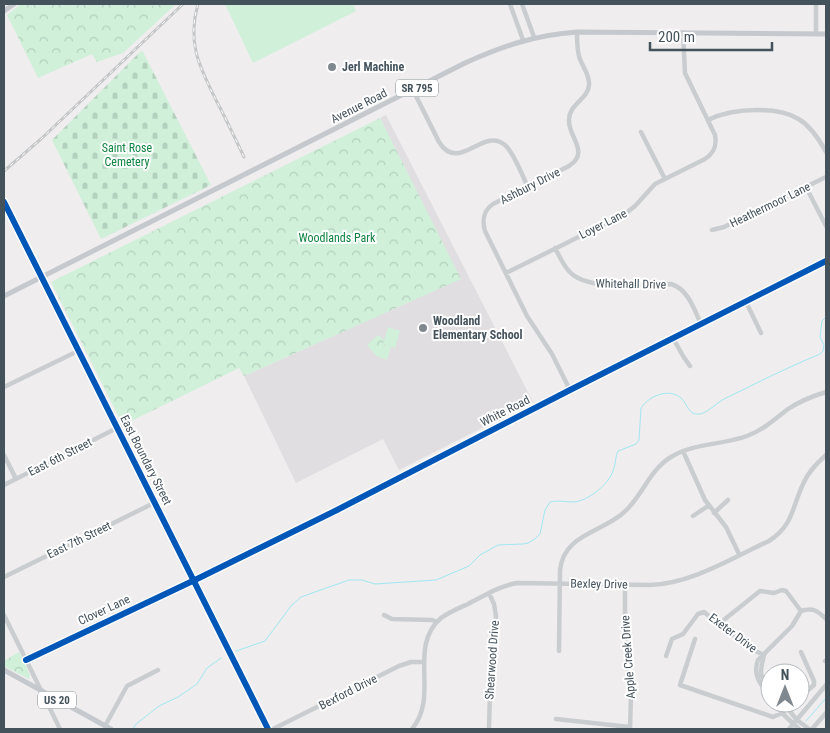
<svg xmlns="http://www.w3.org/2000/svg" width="830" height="733" viewBox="0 0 830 733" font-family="'Roboto Condensed',sans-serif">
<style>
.education{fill:#e0dee0}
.grass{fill:#d0f0da}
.forest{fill:url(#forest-crowns)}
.cemetery{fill:url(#cemetery-stones)}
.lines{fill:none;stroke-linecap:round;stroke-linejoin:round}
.stream{stroke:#a1e7f2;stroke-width:1}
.minor{stroke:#cacdcf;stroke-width:4.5}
.major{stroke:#c5c9cd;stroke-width:5}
.rail-casing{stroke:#c4c6c8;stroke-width:3}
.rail{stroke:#fff;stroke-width:1;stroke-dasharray:4;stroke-linecap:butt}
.cycleway-casing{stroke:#fff;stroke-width:9}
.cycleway{stroke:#0057b8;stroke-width:6}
.poi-dot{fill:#80888f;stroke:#fff;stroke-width:2}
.labels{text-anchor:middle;stroke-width:4;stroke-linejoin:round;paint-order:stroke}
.shield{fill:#fff;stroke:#7c868d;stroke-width:1}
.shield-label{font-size:11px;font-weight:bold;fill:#44525c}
.poi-label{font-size:12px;font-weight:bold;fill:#44525c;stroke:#fff;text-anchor:start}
.street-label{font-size:12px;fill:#44525c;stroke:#fff}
.park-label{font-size:12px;fill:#0f8340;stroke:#fff}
</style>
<defs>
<pattern id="forest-crowns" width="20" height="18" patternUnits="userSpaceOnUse" patternTransform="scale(1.25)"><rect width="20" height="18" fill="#d0f0da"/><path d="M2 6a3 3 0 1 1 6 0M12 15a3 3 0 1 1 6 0" fill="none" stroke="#b4d0be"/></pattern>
<pattern id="cemetery-stones" width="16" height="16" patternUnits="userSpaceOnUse" patternTransform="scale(1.25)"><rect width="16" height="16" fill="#d0f0da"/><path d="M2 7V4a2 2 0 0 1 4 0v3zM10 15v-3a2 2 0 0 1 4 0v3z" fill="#b4d0be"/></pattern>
</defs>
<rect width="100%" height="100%" fill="#efedee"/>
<path class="education" d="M386,115L533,402L399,470L383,439L296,483L244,376L460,279L380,118Z"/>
<path class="grass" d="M225,4H353L356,11L253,63Z
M388,327L400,331L395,348L383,344Z"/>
<path class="forest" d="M21,4H151L153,6L155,4H176L123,53L97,62L92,54L38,78L7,15Z
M380,118L461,279L244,376L239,368L123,425L51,282Z
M378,335L384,340L383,344L391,347L387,360L377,356L367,345Z
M19,652L30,675L29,679L4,666V661Z"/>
<path class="cemetery" d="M142,50L211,185L101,239L52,140Z"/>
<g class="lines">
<path class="stream" d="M236,651L265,641L291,606L301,597L349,580H362L375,584L436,580L469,566L480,555L498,545L523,544L528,543L535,539L540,534L545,510L550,502C559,500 565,502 574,502C588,501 609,484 613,471C616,464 615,457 618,451L636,444L639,440L641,408C648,397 668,387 681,398C688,404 688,416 700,414C709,412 717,402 726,398C757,383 788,367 820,354L823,351L824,345L820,337L822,321L826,317
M806,721L826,698
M133,729L136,724L159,706L178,697L197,684L207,668L221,658"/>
<path class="minor" d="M510,4L523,40
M522,4L534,37
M816,4V34
M413,90L439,142C459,174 483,126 505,145C514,153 522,175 528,187
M708,120C724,112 739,110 757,110C793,110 809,120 826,152
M641,132L665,179
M806,187L826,226
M4,202L268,729
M712,230L724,227L826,177
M555,248C560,257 564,268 572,274C592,291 644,284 671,284C688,289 694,309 701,324
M506,273L625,214L635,206L655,184L705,159C714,153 717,146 715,135L685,73L683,33
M746,302L761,333
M673,338L683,356L690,366
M4,387L78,351
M570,390L552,354L527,316L485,231C482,220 483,211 493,204L569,166C590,152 569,138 569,121C568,104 588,100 589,85C590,74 581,65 579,56C577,48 577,40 577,32
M683,451L705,500L726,527L739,554
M4,455L16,479
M4,485L117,428
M714,513L728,500
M693,516L708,506
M4,577L154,503
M625,584V636L631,694L630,729
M489,593L494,604L496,616L491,651L489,729
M4,615L60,729
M384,615L392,619L432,620L437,622
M720,623L760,591L774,593L782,590L786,591L801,611
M695,639L680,685L773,717L782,713L793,703
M559,651L560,570C564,535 599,533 622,514C642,498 648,471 671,457C693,443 723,445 747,436C763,430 775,419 788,409C800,401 813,396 826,392
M764,655C760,673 758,674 770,688
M666,656L672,639L683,634L698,614L704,612L751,649L764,655
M26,660L199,578L337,510L570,390L826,261
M825,661L826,660
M770,697C761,685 752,675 758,660L792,626L801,611C813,607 818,611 826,619
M800,697L814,685V681L801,652
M774,703L782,713L799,729
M783,703L797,720L809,729
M556,719L630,727
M105,726L127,686L158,670
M273,729L399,666L411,662H424
M412,729C440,696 407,647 441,618C449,612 459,608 468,604C484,596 499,586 517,583L650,585C691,584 732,558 769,541C794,525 792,506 804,482C809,471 817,463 826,455
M789,729L826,685
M812,729L826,713"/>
<path class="major" d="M4,11L14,4
M4,296L465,63C503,46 535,35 577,32L826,34
M4,670L111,729"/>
<defs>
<path id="rail" d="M198,4C187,43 199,66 216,100C226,119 235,138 244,157
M4,171L41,139L183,4"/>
</defs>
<use href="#rail" class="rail-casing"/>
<use href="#rail" class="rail"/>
<defs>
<path id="cycleway" d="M4,202L268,729
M26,660L199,578L337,510L570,390L826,261"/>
</defs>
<use href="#cycleway" class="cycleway-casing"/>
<use href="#cycleway" class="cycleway"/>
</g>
<g class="poi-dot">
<circle cx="332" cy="67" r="5"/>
<circle cx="423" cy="328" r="5"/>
</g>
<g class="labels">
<g class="shield">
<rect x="396" y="79.5" width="42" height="17" rx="4"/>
<rect x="38" y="691.5" width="38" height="17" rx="4"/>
</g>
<g class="shield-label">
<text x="417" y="92">SR 795</text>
<text x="57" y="704">US 20</text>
</g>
<g class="poi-label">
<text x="342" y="71">Jerl Machine</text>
<text x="433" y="325">Woodland<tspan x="433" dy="14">Elementary School</tspan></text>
</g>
<g class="street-label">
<text transform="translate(359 106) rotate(-27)" y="4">Avenue Road</text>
<text transform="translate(530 186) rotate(-27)" y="4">Ashbury Drive</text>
<text transform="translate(770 205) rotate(-26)" y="4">Heathermoor Lane</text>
<text transform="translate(603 224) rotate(-27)" y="4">Loyer Lane</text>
<text transform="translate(631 284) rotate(1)" y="4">Whitehall Drive</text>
<text transform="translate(505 411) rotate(-27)" y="4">White Road</text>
<text transform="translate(60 457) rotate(-27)" y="4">East 6th Street</text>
<text transform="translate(146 460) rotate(63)" y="4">East Boundary Street</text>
<text transform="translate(79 540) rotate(-26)" y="4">East 7th Street</text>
<text transform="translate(599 584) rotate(1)" y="4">Bexley Drive</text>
<text transform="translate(104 610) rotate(-25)" y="4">Clover Lane</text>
<text transform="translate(733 633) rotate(37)" y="4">Exeter Drive</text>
<text transform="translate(628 657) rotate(-94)" y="4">Apple Creek Drive</text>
<text transform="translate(492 660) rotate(-86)" y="4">Shearwood Drive</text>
<text transform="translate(348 692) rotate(-27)" y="4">Bexford Drive</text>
</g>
<g class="park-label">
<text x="127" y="152">Saint Rose<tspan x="127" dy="14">Cemetery</tspan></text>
<text x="337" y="242">Woodlands Park</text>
</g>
</g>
<rect width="830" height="733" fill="none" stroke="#44525c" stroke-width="10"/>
<g transform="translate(785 688)"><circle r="24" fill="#ffffff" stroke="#b4babe"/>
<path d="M0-4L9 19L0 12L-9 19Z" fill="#80888f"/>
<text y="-8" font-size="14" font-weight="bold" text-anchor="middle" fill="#44525c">N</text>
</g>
<path d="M650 42v8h122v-8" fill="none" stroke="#44525c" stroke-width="2.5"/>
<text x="658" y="42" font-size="15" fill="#44525c" stroke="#ffffff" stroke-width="4" paint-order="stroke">200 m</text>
</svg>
